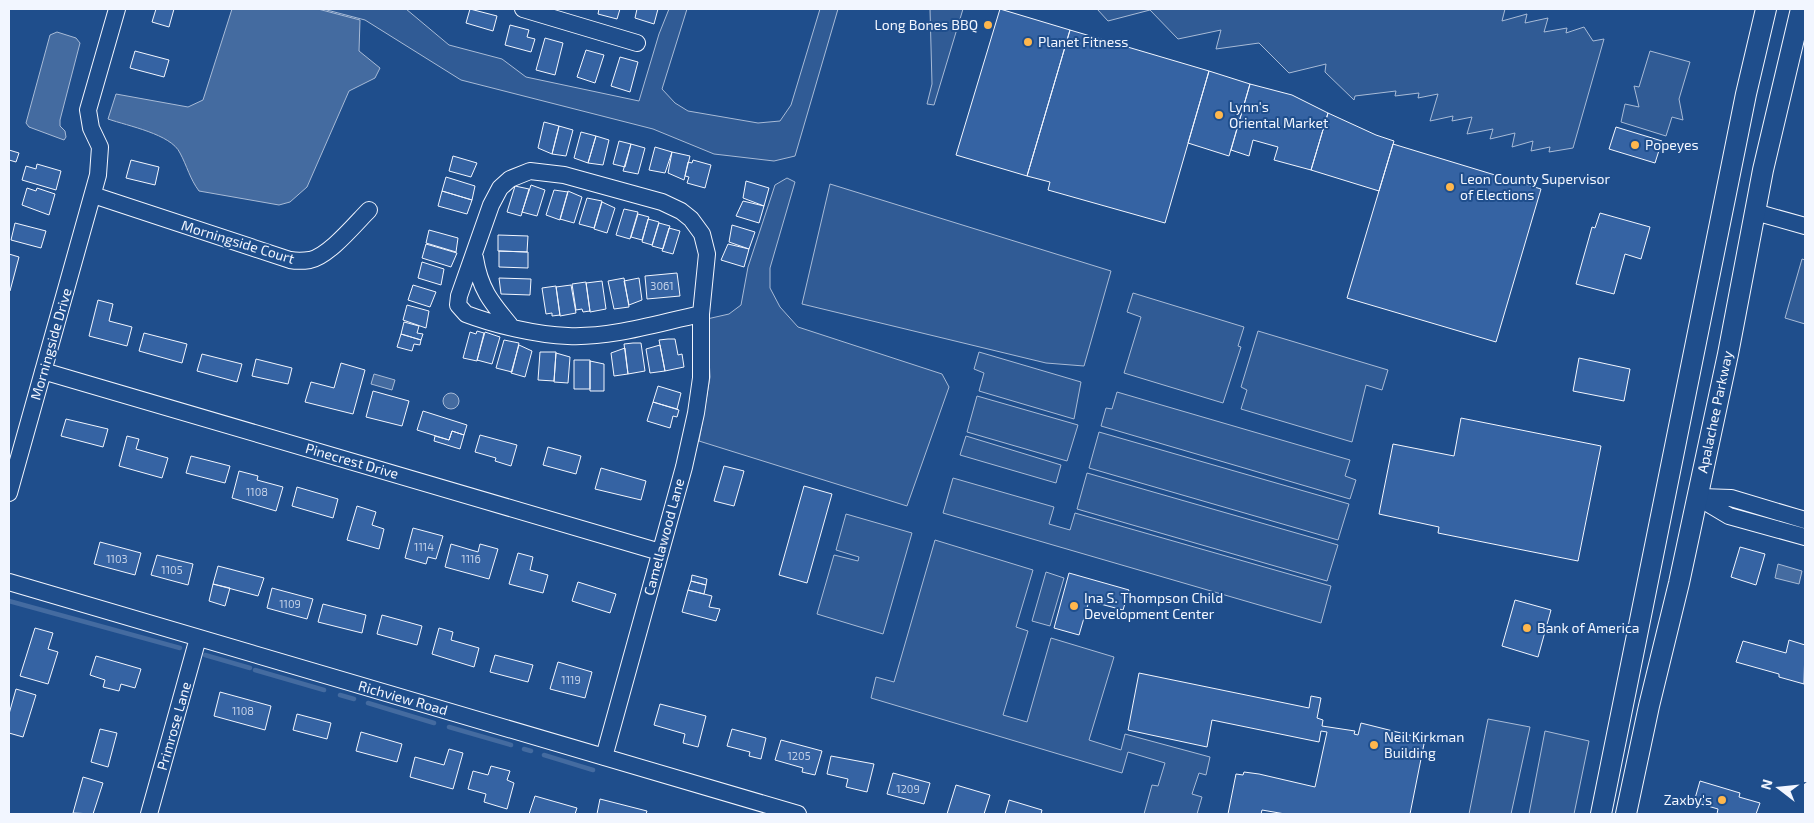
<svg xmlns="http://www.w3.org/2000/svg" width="1814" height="823" viewBox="0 0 1814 823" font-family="'Exo 2',sans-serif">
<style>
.built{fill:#305b95;stroke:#a8bbd7}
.water{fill:#446ba0;stroke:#a8bbd7}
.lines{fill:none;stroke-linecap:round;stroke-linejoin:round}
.stream{stroke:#446ba0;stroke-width:4.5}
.building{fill:#3563a3;stroke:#f2f6ff}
.minor-casing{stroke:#f2f6ff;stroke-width:18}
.major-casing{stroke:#f2f6ff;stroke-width:22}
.minor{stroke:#1f4e8c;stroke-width:16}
.major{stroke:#1f4e8c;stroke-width:20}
.poi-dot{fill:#ffb74d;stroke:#1f4e8c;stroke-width:2}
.labels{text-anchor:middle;stroke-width:4;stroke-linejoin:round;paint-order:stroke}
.number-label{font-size:11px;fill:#c3d1e8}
.poi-label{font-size:14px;fill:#f2f6ff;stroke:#1f4e8c;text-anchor:start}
.street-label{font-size:14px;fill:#f2f6ff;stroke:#1f4e8c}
</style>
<rect width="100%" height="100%" fill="#1f4e8c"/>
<path class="built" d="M323,9H406L449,45L502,59L526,77L639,101L659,34L669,9H687L662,89L675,103L688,111L758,123L780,121L791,105L820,9H838L795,156L774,161L714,154L653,129L461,80L365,20Z
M930,9H963L934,105L927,104L932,84Z
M1097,9H1505L1502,21L1527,14L1525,23L1548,18L1544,32L1567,28L1566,33L1584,27L1593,41L1604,39L1573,148L1549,152L1550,147L1531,151L1533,141L1512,147L1515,133L1490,139L1493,129L1467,134L1472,117L1452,121L1453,116L1430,121L1438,94L1418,98L1419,93L1395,96L1396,91L1355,96L1354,100L1325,72L1326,64L1289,73L1259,43L1216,49L1221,30L1178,39L1150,10L1108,21Z
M1650,51L1690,62L1679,99L1683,120L1672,117L1666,136L1621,122L1625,104L1639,107L1634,86L1639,87Z
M787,178L795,182L770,268V288L780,307L798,327L942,374L949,387L907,506L699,441L710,377L707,319L729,314L741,305L748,267L775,185Z
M830,184L1111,271L1084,366L1046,363L802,304Z
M1802,259L1805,260V324L1785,318Z
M1133,293L1244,327L1238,346L1241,347L1223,403L1124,373L1141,317L1127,312Z
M1258,331L1388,370L1382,390L1366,385L1352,442L1241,409L1247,390L1241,387Z
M979,352L1081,382L1074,419L979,391L984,373L974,369Z
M1117,392L1350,460L1345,476L1356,480L1350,499L1101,426L1106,408L1112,409Z
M977,396L1078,425L1067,461L967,432Z
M1099,432L1349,504L1338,540L1089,468Z
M966,436L1061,465L1056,483L960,455Z
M1087,473L1338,545L1327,581L1077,509Z
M953,478L1054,507L1049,524L1070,530L1075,513L1331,586L1321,623L943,513Z
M846,514L912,533L883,634L817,614L834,555L858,561L859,557L836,550Z
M935,540L1033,570L1016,627L1028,631L1003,715L1027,722L1051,638L1114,657L1089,740L1121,750L1125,734L1210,757L1206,775L1199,773L1192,794L1202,797L1197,814H1144L1152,785L1158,786L1165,763L1128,752L1122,773L871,698L876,677L894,682Z
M1046,572L1064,578L1050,626L1032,621Z
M1488,719L1530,727L1511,814H1469Z
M1545,731L1589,741L1574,814H1529Z"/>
<path class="water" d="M232,9H318L360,20L359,51L380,68L375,78L349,91L307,187L290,202L279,205L199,191C190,179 187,166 180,153C171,134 128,126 108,119L116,94L188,107L203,100Z
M57,32L76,38L80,43L60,120V126L65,131L66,137L64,140L29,127L26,123L50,35Z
M374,374L395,380L392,390L371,384Z
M443 401a8 8 0 1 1 16 0a8 8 0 1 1-16 0Z
M1778,564L1802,571L1799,584L1775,578Z"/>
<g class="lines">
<path class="stream" d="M9,601L180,648
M205,655L250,668
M255,670L324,690
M340,695L354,699
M368,703L434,723
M449,727L511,745
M524,749L531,751
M544,755L593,770"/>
</g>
<path class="building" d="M156,9H174L169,27L152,22Z
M470,9L497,16L493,31L466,23Z
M599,9H620L617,19L598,14Z
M637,9H658L654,24L635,18Z
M1000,9L1070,30L1027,176L956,155Z
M510,25L529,30L527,37L535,39L531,52L505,45Z
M1070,30L1209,71L1165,223L1048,190L1050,182L1027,176Z
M545,38L563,43L555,75L536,70Z
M586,50L604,55L595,83L577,77Z
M135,51L169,60L164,77L130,68Z
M620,57L638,62L630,92L611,86Z
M1209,71L1250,84L1229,156L1188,143Z
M1250,84L1292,95L1328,113L1311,170L1274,160L1278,147L1253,140L1249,156L1231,150Z
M1328,113L1376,135L1394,141L1379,191L1311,170Z
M544,122L559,126L552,154L538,148Z
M559,126L573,130L566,156L552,154Z
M1616,127L1662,141L1655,163L1609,149Z
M581,132L596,136L588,163L574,158Z
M596,136L609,140L603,165L588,163Z
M619,141L631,144L625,167L613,164Z
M631,144L645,148L638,174L623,171Z
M1393,144L1541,189L1496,342L1347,298Z
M655,147L672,152L665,173L649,170Z
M9,150L19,153L16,162L9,160Z
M672,152L690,156L684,180L668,173Z
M453,156L477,163L471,177L449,171Z
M131,160L159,167L155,185L126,178Z
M693,160L711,165L705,188L687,183L689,177L685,176L688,162L692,163Z
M37,164L61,171L56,190L22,180L26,166L36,169Z
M446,177L475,186L472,200L442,191Z
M746,181L769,188L764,206L743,198Z
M531,185L545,190L537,216L522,212Z
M515,186L529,189L521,216L507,212Z
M27,188L36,191L37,188L55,194L49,215L22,205Z
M554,190L568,192L560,220L546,215Z
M442,191L472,200L467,214L438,206Z
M568,191L582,197L574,223L560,219Z
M587,198L602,201L594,228L579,224Z
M743,201L764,206L759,223L736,216Z
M602,202L615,208L607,233L594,229Z
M624,209L638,212L630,239L616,235Z
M1600,213L1650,227L1641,259L1625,254L1614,294L1576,284L1592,227L1595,228Z
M638,214L649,217L642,240L631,237Z
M648,219L659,222L652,245L642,242Z
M15,223L46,231L41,248L11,240Z
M659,223L670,226L663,249L652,246Z
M732,225L755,232L749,249L729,242Z
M669,228L680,231L673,254L662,251Z
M429,230L458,238L456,252L426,243Z
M498,235L528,236L527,252L498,251Z
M426,244L457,253L451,267L422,258Z
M728,244L749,249L744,267L721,260Z
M499,251L528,252V268L499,267Z
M9,254L19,257L10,291H9Z
M422,262L444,269L441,285L418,278Z
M677,273L680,296L647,299L645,276Z
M499,278L531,279L530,295L501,294Z
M624,278L629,307L614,309L608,281Z
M639,278L642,300L629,305L624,281Z
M602,281L606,309L590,312L586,283Z
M586,282L590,311L583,312L582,309L576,310L572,284Z
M413,285L436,292L430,307L408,300Z
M571,285L576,313L560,316L556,287Z
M556,286L560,315L552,316V313L546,314L542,288Z
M98,300L113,304L109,321L132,327L127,346L89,336Z
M407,305L429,311L426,328L403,320Z
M404,322L419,326L417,333L423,334L421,340L401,334Z
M477,331L484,333L477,361L463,358L470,332L476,334Z
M485,332L500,337L492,364L477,360Z
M144,333L187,344L182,363L139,351Z
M401,334L421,340L420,345L414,344L412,351L397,347Z
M668,339H675L678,355L682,354L684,367L665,371L659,340Z
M504,340L519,343L512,372L496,368Z
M633,343H641L645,371L628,374L624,344Z
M519,345L532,351L525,377L511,373Z
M660,345L665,371L650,373L646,349Z
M625,348L628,374L614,376L611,353Z
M540,352H556L554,381L538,380Z
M556,353L570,357L568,383L554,382Z
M202,354L242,364L237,382L197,371Z
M1579,358L1630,369L1624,401L1573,391Z
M256,359L292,368L288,384L252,376Z
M574,360H590V389H574Z
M590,361L604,364V391H590Z
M341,363L365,370L353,414L305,402L311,382L334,388Z
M658,386L681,393L677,409L653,402Z
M373,391L409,401L402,426L366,417Z
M653,402L679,410L677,417L673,416L670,428L647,421Z
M423,411L467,425L464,435L452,431L449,440L417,430Z
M1461,418L1601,446L1578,561L1438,533L1439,527L1379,514L1393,444L1454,456Z
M66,419L108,429L103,447L61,436Z
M452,431L464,435L460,449L434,441L435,436L449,440Z
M480,435L517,445L511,466L495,461L496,458L475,452Z
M127,436L139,439L136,449L168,458L162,478L119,466Z
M548,447L581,456L576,474L543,465Z
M191,456L230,466L225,483L186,473Z
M724,466L744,471L734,506L714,501Z
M601,468L646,481L641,500L595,489Z
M239,471L258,476L257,480L283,487L276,511L232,498Z
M804,486L832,494L807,583L779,575Z
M297,487L338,499L333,518L292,506Z
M357,506L376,512L372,525L384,529L379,549L347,540Z
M413,528L443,536L436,559L428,557L426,564L405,558Z
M100,542L141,553L135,575L94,564Z
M451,544L478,552L480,544L498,549L489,579L445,567Z
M1740,547L1765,554L1756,585L1731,577Z
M518,553L533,557L530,570L548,575L543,593L509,584Z
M157,555L193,564L188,585L151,575Z
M218,566L264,578L258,596L213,584Z
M1069,573L1129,590L1123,610L1089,601L1079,635L1054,628Z
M692,575L707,579L706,585L691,581Z
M691,581L706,585L704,594L688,590Z
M578,582L616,594L610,613L572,601Z
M213,584L230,588L225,606L209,601Z
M272,588L313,599L307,619L267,608Z
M688,590L712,596L709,607L720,609L716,621L682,612Z
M1515,600L1551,610L1538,657L1502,646Z
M323,604L366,615L362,633L318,622Z
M382,615L422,626L417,645L377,634Z
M35,628L53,633L48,649L58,652L48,684L20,676Z
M439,628L453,632L451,640L479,648L474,667L432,654Z
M1789,640L1805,645L1804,684L1779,677V674L1736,662L1743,641L1786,653Z
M495,655L533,665L528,682L490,672Z
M96,656L141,669L135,688L121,684L119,691L103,687L105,680L90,675Z
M558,662L592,672L585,698L550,689Z
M1139,673L1309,708L1311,696L1321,698L1317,718L1323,720L1322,726L1355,731L1354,734L1358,735L1361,723L1425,739L1410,814H1285L1262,810L1261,814H1228L1236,774L1243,775L1244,772L1259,774L1315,787L1327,732L1321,731L1319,742L1212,720L1207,747L1128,730Z
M16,689L36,695L23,737L9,733V714Z
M220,692L271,706L265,730L214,716Z
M660,704L706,716L698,747L683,743L685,734L654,725Z
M297,714L331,723L327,739L293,730Z
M100,729L117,733L108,767L91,762Z
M732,729L766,738L761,759L749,756L750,752L727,746Z
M361,732L402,744L397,762L356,751Z
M781,740L822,751L815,775L802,772L803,768L775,760Z
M449,749L463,753L453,789L410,777L415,757L444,765Z
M831,756L874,764L867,792L846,787L848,779L827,774Z
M491,766L510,771L507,780L514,783L507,809L484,802L486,794L468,789L473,771L488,775Z
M893,773L930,783L924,804L887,794Z
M83,777L103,783L93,814L73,813Z
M1700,781L1740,793L1739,797L1760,803L1756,814H1717L1718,809L1694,802Z
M956,785L990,795L984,814H947Z
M535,796L577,808L575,814H529Z
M600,799L647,811L646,814H597Z
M1009,800L1042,810L1041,814H1005Z"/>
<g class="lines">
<defs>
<path id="minor" d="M523,9L637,43
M93,195L290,260C296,261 303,261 310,260C329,256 355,224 369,210
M1755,212L1805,226
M475,258C480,289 491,302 510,325
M43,371L660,552
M9,493L98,175L100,147L91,128L88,110L117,9
M1697,497L1729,516L1805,537
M1701,497L1731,498L1805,520
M9,582L798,814
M604,757L684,467L696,413L701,378V314L707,254L702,234L691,219L681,211L662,202L564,175L530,171L510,179L500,188L491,205L459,296L458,305L466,314C495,325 537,335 568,336C612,338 658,323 701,314
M149,814L198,638"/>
<path id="major" d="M1601,814L1746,94L1766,9
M1626,814L1649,706L1679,583L1728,354L1763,170L1801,9"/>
</defs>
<use href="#minor" class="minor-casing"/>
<use href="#major" class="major-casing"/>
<use href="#minor" class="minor"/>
<use href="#major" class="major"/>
</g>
<g class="poi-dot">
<circle cx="988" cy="25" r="5"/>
<circle cx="1028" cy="42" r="5"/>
<circle cx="1219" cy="115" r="5"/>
<circle cx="1635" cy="145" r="5"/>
<circle cx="1450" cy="187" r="5"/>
<circle cx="1074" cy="606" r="5"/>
<circle cx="1527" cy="628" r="5"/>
<circle cx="1374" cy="745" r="5"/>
<circle cx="1722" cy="800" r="5"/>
</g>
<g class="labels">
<g class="number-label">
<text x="662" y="290">3061</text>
<text x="257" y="496">1108</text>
<text x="424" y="551">1114</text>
<text x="117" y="563">1103</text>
<text x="471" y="563">1116</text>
<text x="172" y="574">1105</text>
<text x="290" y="608">1109</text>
<text x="571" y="684">1119</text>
<text x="243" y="715">1108</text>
<text x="799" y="760">1205</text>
<text x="908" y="793">1209</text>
</g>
<g class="poi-label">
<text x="978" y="30" text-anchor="end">Long Bones BBQ</text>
<text x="1038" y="47">Planet Fitness</text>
<text x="1229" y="112">Lynn's<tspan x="1229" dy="16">Oriental Market</tspan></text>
<text x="1645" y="150">Popeyes</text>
<text x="1460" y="184">Leon County Supervisor<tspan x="1460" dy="16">of Elections</tspan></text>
<text x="1084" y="603">Ina S. Thompson Child<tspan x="1084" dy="16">Development Center</tspan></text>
<text x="1537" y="633">Bank of America</text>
<text x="1384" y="742">Neil Kirkman<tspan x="1384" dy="16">Building</tspan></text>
<text x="1712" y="805" text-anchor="end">Zaxby's</text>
</g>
<g class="street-label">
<text transform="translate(238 242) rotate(17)" y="5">Morningside Court</text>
<text transform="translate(51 344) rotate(-74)" y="5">Morningside Drive</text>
<text transform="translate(1715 412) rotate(-78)" y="5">Apalachee Parkway</text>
<text transform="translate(352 461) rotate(16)" y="5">Pinecrest Drive</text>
<text transform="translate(664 537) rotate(-75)" y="5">Camellawood Lane</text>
<text transform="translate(403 698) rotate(16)" y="5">Richview Road</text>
<text transform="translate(174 726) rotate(-74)" y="5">Primrose Lane</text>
</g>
</g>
<rect width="1814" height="823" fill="none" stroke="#f2f6ff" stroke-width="20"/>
<g transform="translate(1779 788) rotate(286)" stroke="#1f4e8c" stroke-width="4" paint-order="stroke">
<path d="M0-4L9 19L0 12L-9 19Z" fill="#f2f6ff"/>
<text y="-8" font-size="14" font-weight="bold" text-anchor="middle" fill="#f2f6ff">N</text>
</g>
</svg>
